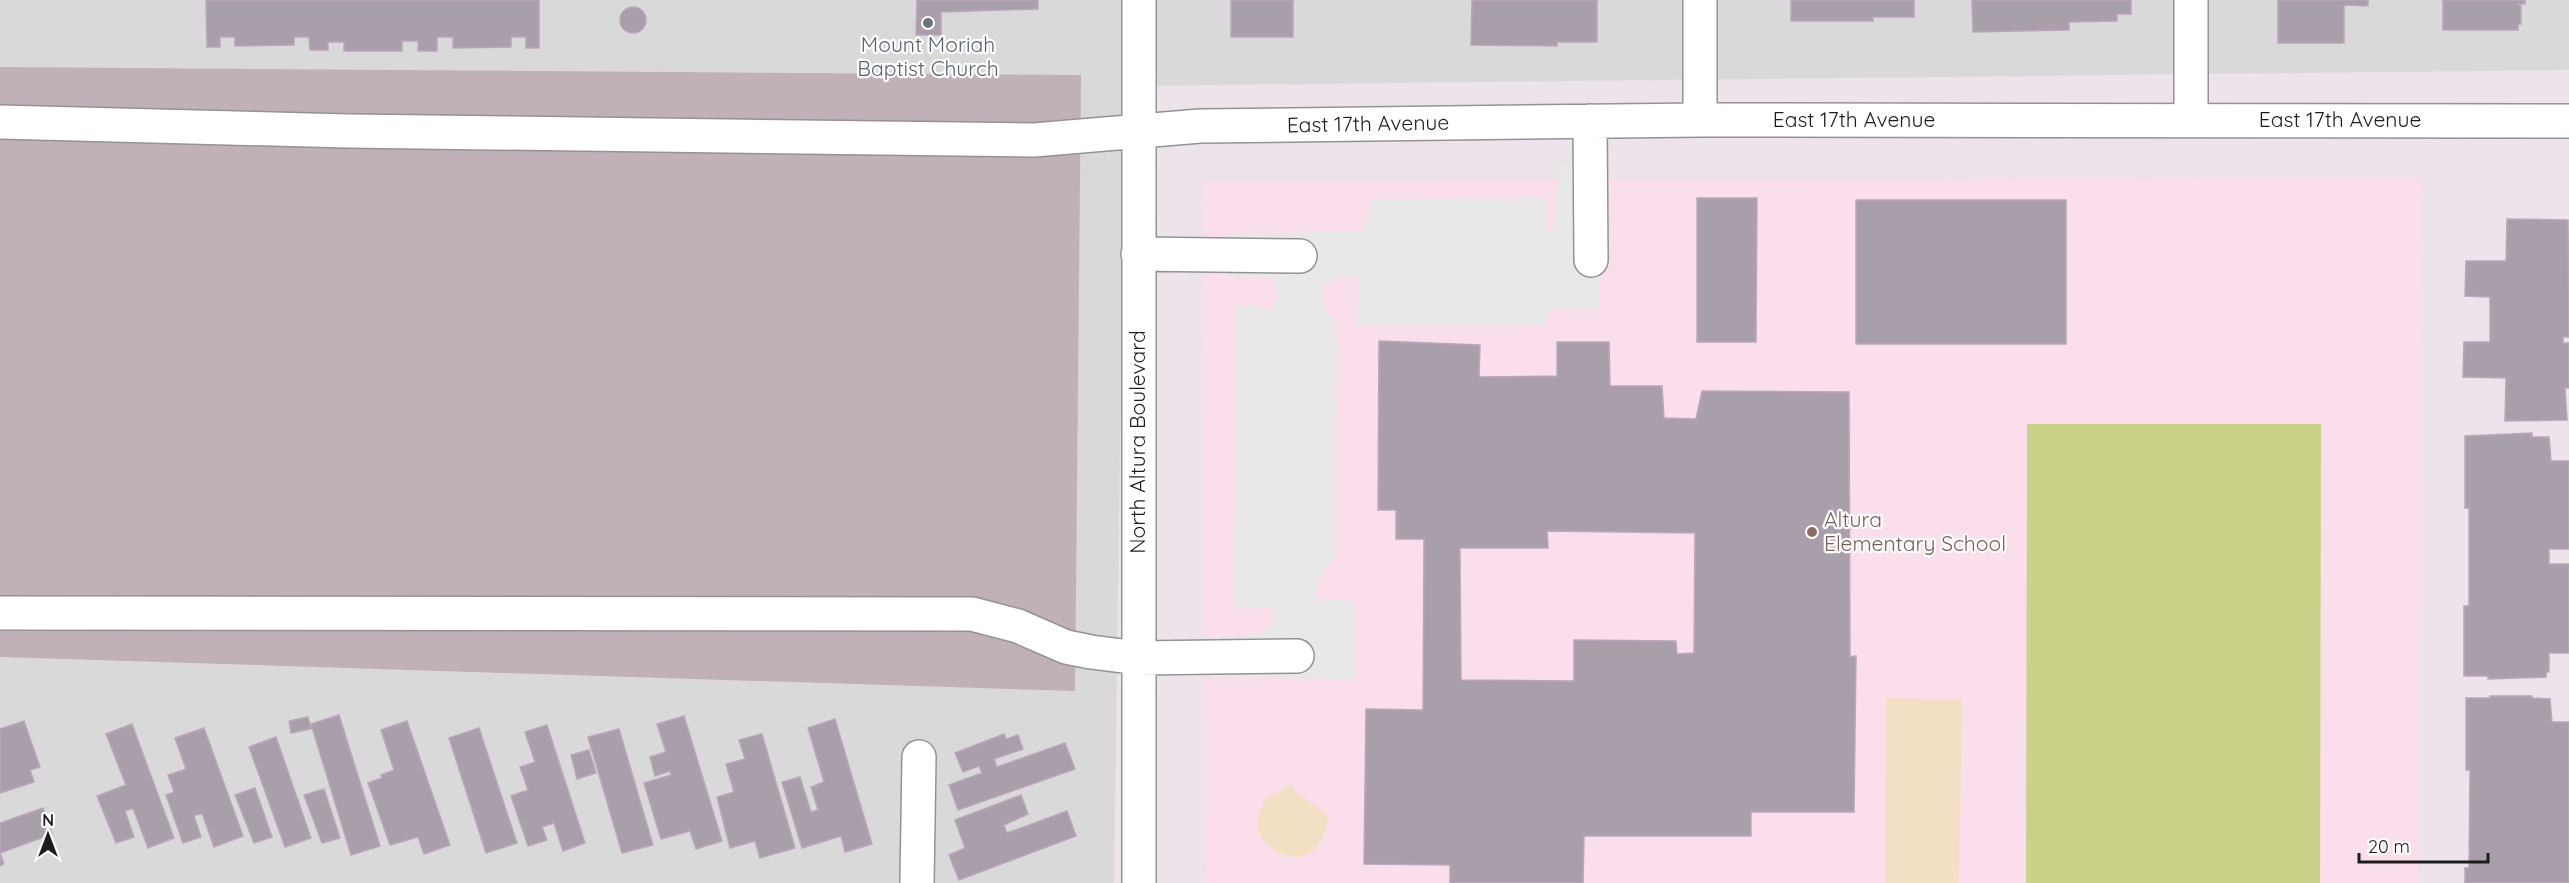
<svg xmlns="http://www.w3.org/2000/svg" width="2569" height="883" viewBox="0 0 2569 883" font-family="Quicksand,sans-serif">
<style>
.residential{fill:#dad9da}
.education{fill:#fbdeec}
.construction{fill:#c0b0b8}
.park{fill:#f2dfc4}
.pitch{fill:#cad28a}
.parking{fill:#e8e8e8}
.building{fill:#a99faa;stroke:#bba7bc;stroke-width:1.5;fill-rule:evenodd}
.lines{fill:none;stroke-linecap:round;stroke-linejoin:round}
.minor-casing{stroke:#939393;stroke-width:36}
.minor{stroke:#fff;stroke-width:33}
.worship-dot{fill:#6b7280;stroke:#fff;stroke-width:2}
.education-dot{fill:#8d6e63;stroke:#fff;stroke-width:2}
.labels{text-anchor:middle;stroke-width:4.5;stroke-linejoin:round;paint-order:stroke}
.worship-label{font-size:21px;fill:#5b616d;stroke:#fff}
.street-label{font-size:21px;fill:#1c1c1c;stroke:#fff}
.education-label{font-size:21px;fill:#785e54;stroke:#fff;text-anchor:start}
</style>
<rect width="100%" height="100%" fill="#ece3eb"/>
<path class="residential" d="M0,0H2569V70L1125,86L1114,883H0Z"/>
<path class="education" d="M2422,177L2419,883H1205L1202,181Z"/>
<path class="construction" d="M0,67L1081,75L1075,691L0,657Z"/>
<path class="park" d="M1886,698L1962,700L1959,883H1885Z
M1291,785C1301,799 1316,804 1328,817C1326,832 1320,849 1305,855C1287,863 1260,845 1258,827C1257,817 1261,808 1264,800Z"/>
<path class="pitch" d="M2027,424H2321L2320,883H2026Z"/>
<path class="parking" d="M1559,164H1601L1600,309H1547L1546,325H1358L1359,278L1342,276L1327,283L1320,292L1326,310L1335,322L1337,352L1335,555L1317,582L1318,599L1353,601V679L1193,677L1194,638L1262,634L1274,622L1272,608L1234,607L1236,304L1271,309L1279,298L1271,277L1221,276V235L1361,231L1370,219L1371,199L1545,198V232L1552,229L1556,217Z"/>
<path class="building" d="M206,0H539V48H526V37H511V47L453,48V37H437V51H418V41H402V51H344V42H328V50H310L309,37H294V45L235,46V37H220V47H207Z
M917,0H1038V9L941,12V35H916Z
M1231,0H1293V37H1231Z
M1472,0H1597V42H1557V46L1471,45Z
M1791,0H1914V17H1873V21H1791Z
M1972,0H2131V14H2117V21L2069,22V30L1973,32Z
M2278,0H2368V6L2344,5V43H2278Z
M2443,0H2525V4H2518L2521,6V24H2518V30H2443Z
M620 20a13 13 0 1 1 26 0a13 13 0 1 1-26 0Z
M1697,198H1757L1756,342H1697Z
M1856,200H2066V344H1856Z
M2507,219L2568,220L2569,337H2563V343H2569V388H2565L2567,420L2505,421L2506,378L2463,377L2464,342H2490V297L2465,296L2466,261H2506Z
M1379,341L1480,345L1479,377L1557,376V342H1609L1610,386H1662L1664,418L1696,419L1702,391L1849,392L1850,657L1856,656L1854,812H1751V836H1584L1583,883H1450V865L1364,864L1366,709L1423,710L1424,539H1396V510H1378ZM1547,531L1695,533L1694,653L1677,654L1676,641L1574,640V681L1461,680L1460,548H1548Z
M2532,433V437H2549L2551,461H2569V549H2549V564H2569V653H2549V672H2546V677L2488,679V676H2464V606H2469V508H2465V436Z
M2490,696H2532V698L2550,699L2552,722H2569V883H2465V868H2469L2470,770H2466V698H2490Z
M339,715L380,846L351,855L311,724Z
M684,716L722,841L696,849L690,831L661,839L644,783L671,775L670,771L655,776L650,757L666,752L657,724Z
M308,717L311,729L291,733L289,721Z
M835,719L872,844L845,852L841,836L802,848L782,782L800,777L811,812L818,810L811,787L824,782L808,728Z
M24,721L40,767L30,770L34,782L0,793V729Z
M407,721L450,845L424,854L418,837L390,845L368,783L382,778L381,775L394,770L381,730Z
M132,724L174,838L148,848L133,808L125,811L134,837L116,843L97,796L126,785L106,734Z
M547,725L585,843L563,851L554,823L542,827L547,840L528,846L511,796L528,790L520,767L535,762L525,732Z
M204,728L243,836L214,847L202,813L194,816L201,837L183,843L166,795L174,792L168,775L186,769L175,738Z
M479,728L517,843L486,853L449,738Z
M619,729L653,845L622,853L588,737Z
M762,734L795,848L760,858L755,841L730,848L717,797L734,792L726,764L745,759L739,740Z
M1004,734L1006,739L1018,735L1023,749L994,759L997,767L1065,743L1075,769L958,810L949,785L982,773L979,766L963,772L955,753Z
M276,737L311,838L285,847L249,747Z
M589,750L596,773L577,779L571,755Z
M255,788L272,837L254,843L235,795Z
M324,789L340,838L322,843L304,795Z
M1021,795L1028,814L1004,825L1007,833L1067,811L1076,836L959,880L949,855L965,848L955,820Z
M43,808L52,834L0,853L4,864L0,866V823Z"/>
<g class="lines">
<defs>
<path id="minor" d="M1139,0V883
M1700,0V120
M2191,0V119
M1590,121L1591,260
M0,122L348,131L1034,140L1200,126L1700,120L2569,121
M1138,254L1300,256
M0,613L972,614L1018,626L1066,647L1091,652L1138,658L1297,656
M917,883L919,757"/>
</defs>
<use href="#minor" class="minor-casing"/>
<use href="#minor" class="minor"/>
</g>
<circle class="worship-dot" cx="928" cy="23" r="6"/>
<circle class="education-dot" cx="1812" cy="532" r="6"/>
<g class="labels">
<g class="worship-label">
<text x="928" y="52">Mount Moriah<tspan x="928" dy="24">Baptist Church</tspan></text>
</g>
<g class="street-label">
<text x="1854" y="127">East 17th Avenue</text>
<text x="2340" y="127">East 17th Avenue</text>
<text transform="translate(1368 124) rotate(-1)" y="7">East 17th Avenue</text>
<text transform="translate(1138 442) rotate(-90)" y="7">North Altura Boulevard</text>
</g>
<g class="education-label">
<text x="1824" y="527">Altura<tspan x="1824" dy="24">Elementary School</tspan></text>
</g>
</g>
<g transform="translate(48 835)" stroke="#ffffff" stroke-width="4.5" paint-order="stroke">
<path d="M0-4.5L10 22L0 15L-10 22Z" fill="#1c1c1c"/>
<text y="-9" font-size="16" font-weight="bold" text-anchor="middle" fill="#1c1c1c">N</text>
</g>
<path d="M2359 853v9h129v-9" fill="none" stroke="#1c1c1c" stroke-width="3"/>
<text x="2368" y="853" font-size="18" fill="#1c1c1c" stroke="#ffffff" stroke-width="4.5" paint-order="stroke">20 m</text>
</svg>
